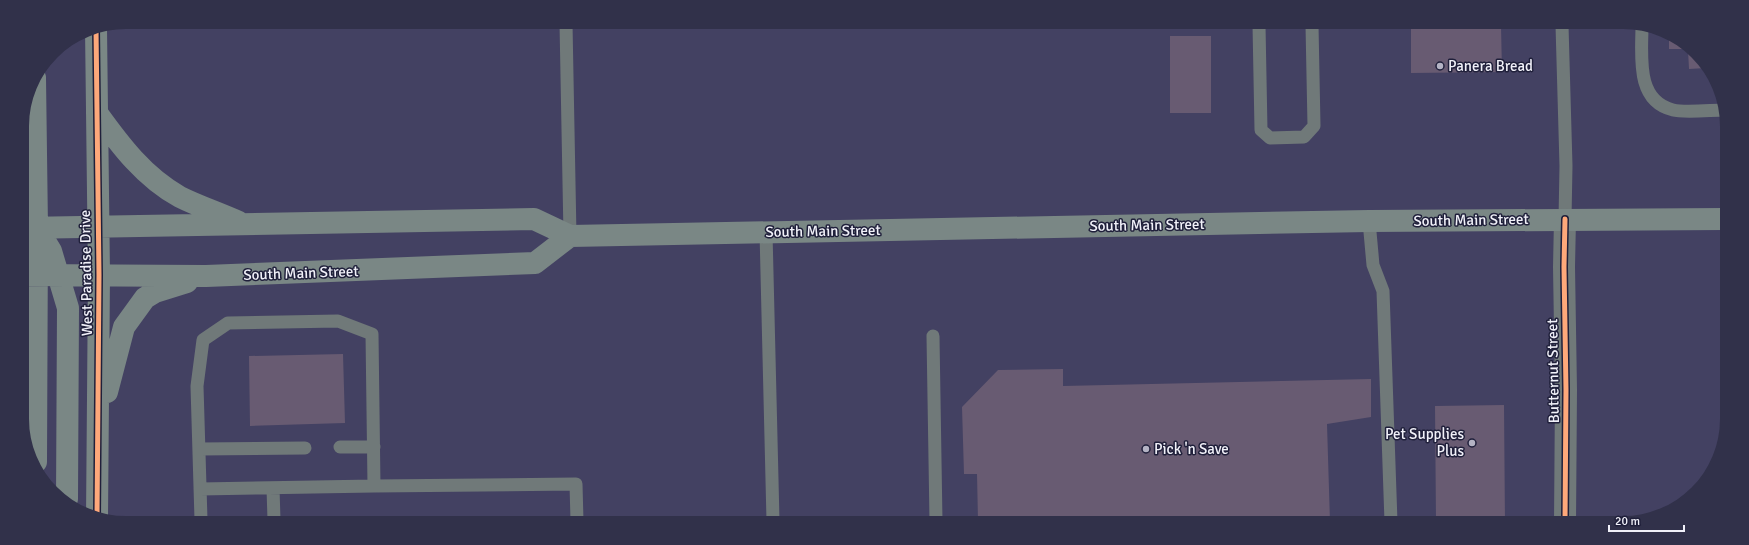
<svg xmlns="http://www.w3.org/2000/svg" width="1749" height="545" viewBox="0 0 1749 545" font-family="Signika,sans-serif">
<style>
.building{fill:#685b72}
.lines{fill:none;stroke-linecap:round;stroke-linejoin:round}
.lane{stroke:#707979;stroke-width:13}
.street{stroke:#707979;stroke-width:22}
.secondary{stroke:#7a8785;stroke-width:22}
.cycleway-casing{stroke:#20203b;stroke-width:8}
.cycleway{stroke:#fea87a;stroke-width:5}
.poi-dot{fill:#b4b3c4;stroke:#20203b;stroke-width:1.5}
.labels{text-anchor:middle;stroke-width:3;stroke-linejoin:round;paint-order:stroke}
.poi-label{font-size:15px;fill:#f1f1f9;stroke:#20203b;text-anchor:start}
.street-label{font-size:15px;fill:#f1f1f9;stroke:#20203b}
</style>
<rect width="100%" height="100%" fill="#434162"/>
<path class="building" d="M1411,25H1501L1502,72L1411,73Z
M1170,36H1211V113H1170Z
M1669,38L1685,47L1687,49H1669Z
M1688,50L1701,57L1706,68L1689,69Z
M343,354L345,423L250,426L249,356Z
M1063,369V386L1371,379V417L1327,424L1330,522L978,521L977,474H964L962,407L998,370Z
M1504,405L1505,523L1436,522L1435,406Z
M555,518V520H516V519Z"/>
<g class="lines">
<path class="lane" d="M566,23L570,236
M1259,25L1261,130L1270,138L1304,137L1314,126L1312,25
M1562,25L1566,166L1565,219
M1642,25C1642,55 1635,101 1673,110C1684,113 1712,110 1725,110
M1369,221L1373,265L1383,291L1391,522
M766,232L773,521
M933,336L936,521
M340,447H374
M199,449L305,448
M374,486L576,484L577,521
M273,488L274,520
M200,489L374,486L372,334L338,321L228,323L203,340L197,386L201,520"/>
<path class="street" d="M1565,219L1564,267L1566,390L1565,523"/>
<path class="secondary" d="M96,28L99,275L97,518
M35,78L37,228L36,462
M97,113C120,145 144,177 180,197C198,206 219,213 239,222
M23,228L534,219L570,236L1369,221L1725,219
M37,228L51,251L68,308L67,499
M23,275L206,276L535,263L570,236
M107,392L124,327L145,298L155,292L187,282"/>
<defs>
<path id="cycleway" d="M96,28L99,275L97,518
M1565,219L1564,267L1566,390L1565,523"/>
</defs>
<use href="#cycleway" class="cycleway-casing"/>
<use href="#cycleway" class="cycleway"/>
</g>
<g class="poi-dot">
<circle cx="1440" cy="66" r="4"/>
<circle cx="1472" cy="443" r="4"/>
<circle cx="1146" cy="449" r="4"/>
</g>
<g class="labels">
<g class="poi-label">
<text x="1448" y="71">Panera Bread</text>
<text x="1464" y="439" text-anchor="end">Pet Supplies<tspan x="1464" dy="17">Plus</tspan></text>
<text x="1154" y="454">Pick 'n Save</text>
</g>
<g class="street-label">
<text transform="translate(1471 220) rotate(-1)" y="5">South Main Street</text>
<text transform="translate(1147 225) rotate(-1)" y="5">South Main Street</text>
<text transform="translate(823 231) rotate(-1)" y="5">South Main Street</text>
<text transform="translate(86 273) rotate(-91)" y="5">West Paradise Drive</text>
<text transform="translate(301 273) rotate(-2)" y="5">South Main Street</text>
<text transform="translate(1553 371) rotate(-91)" y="5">Butternut Street</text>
</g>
</g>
<path d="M0 0H1749V545H0ZM126 29H1623A97 97 0 0 1 1720 126V419A97 97 0 0 1 1623 516H126A97 97 0 0 1 29 419V126A97 97 0 0 1 126 29Z" fill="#31314a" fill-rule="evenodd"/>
<path d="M1609 525v6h75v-6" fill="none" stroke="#f1f1f9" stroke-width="2"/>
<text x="1615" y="525" font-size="12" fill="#f1f1f9" stroke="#20203b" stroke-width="3" paint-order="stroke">20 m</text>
</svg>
